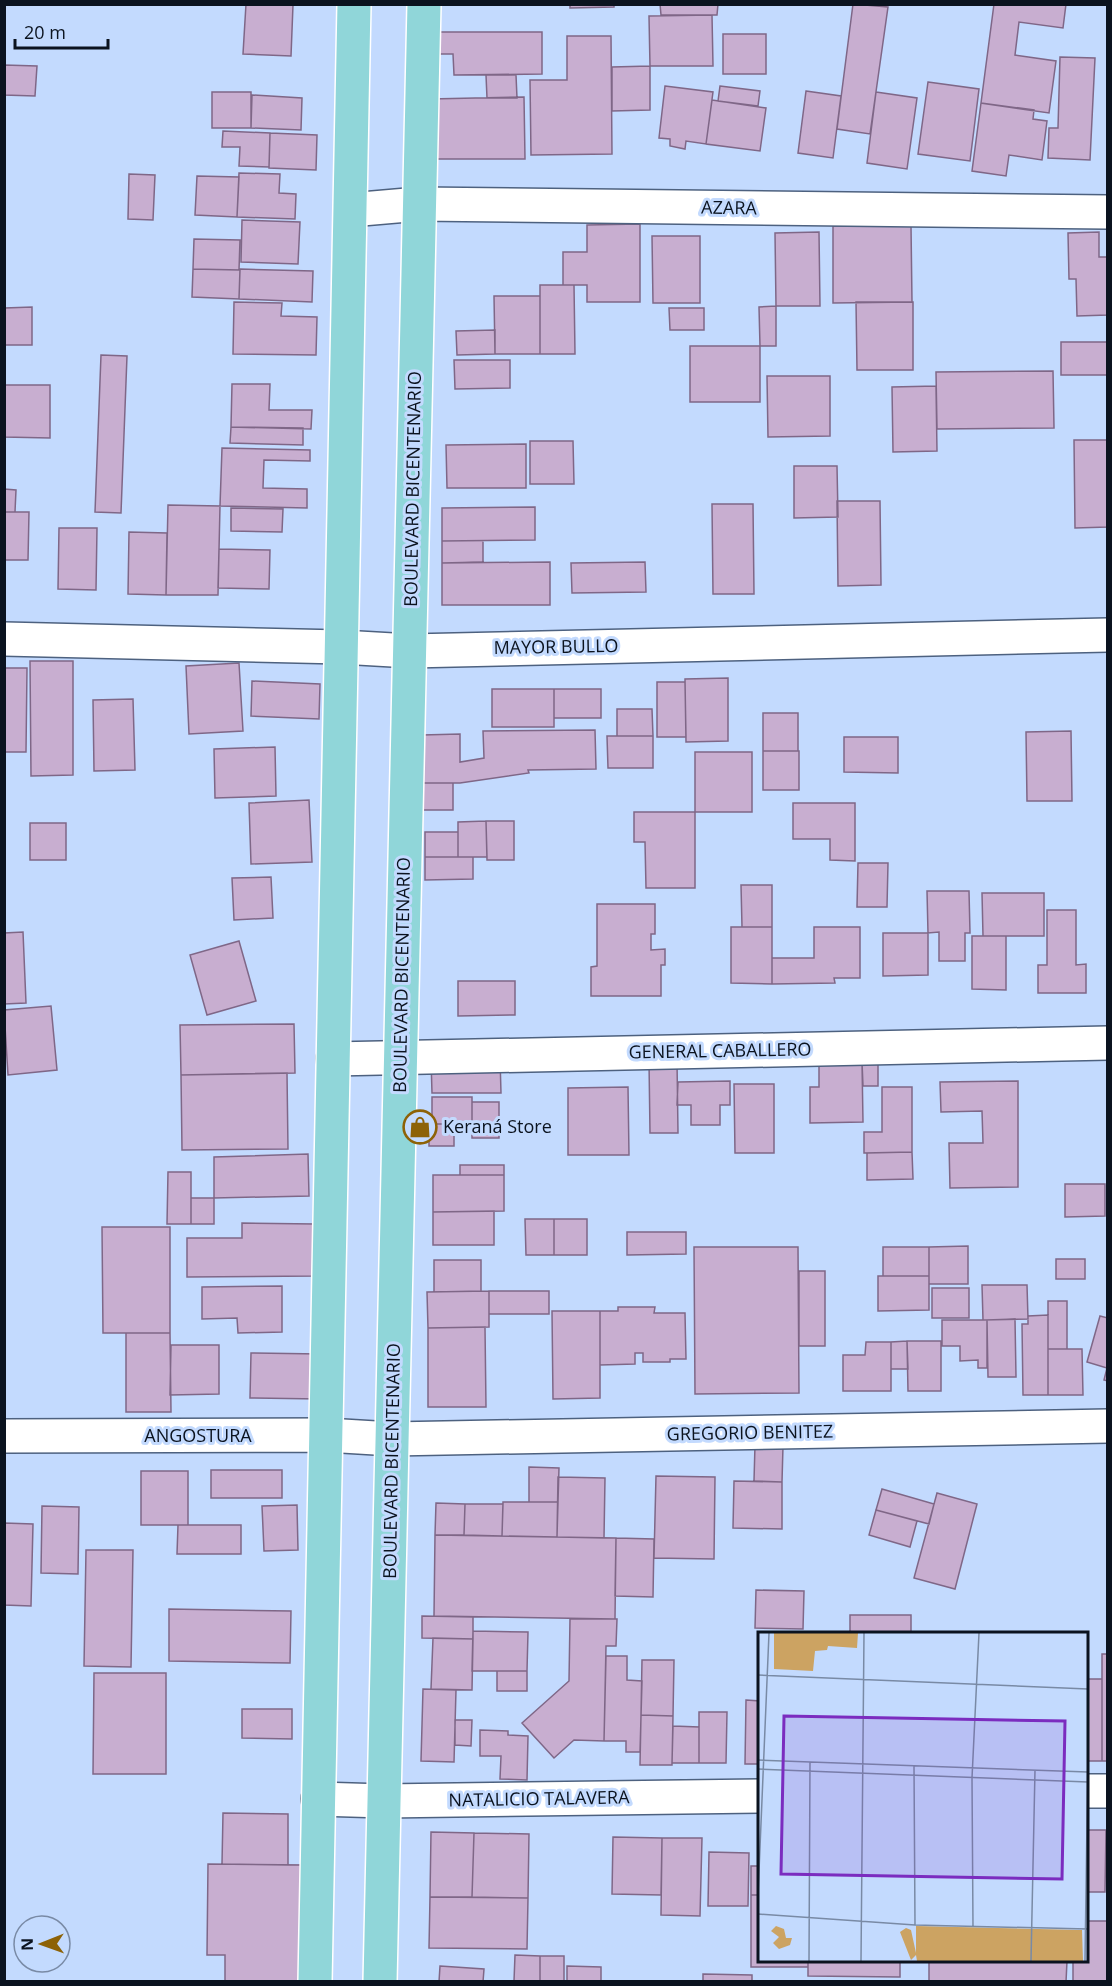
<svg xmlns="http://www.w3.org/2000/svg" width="1112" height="1986" viewBox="0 0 1112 1986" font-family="'Open Sans',sans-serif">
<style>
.building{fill:#c8aed0;stroke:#7f6787;stroke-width:1.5}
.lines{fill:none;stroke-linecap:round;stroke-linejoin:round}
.minor-casing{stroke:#4d617f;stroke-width:36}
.major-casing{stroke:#fff;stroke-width:36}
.minor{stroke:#fff;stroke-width:33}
.major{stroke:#90d6d9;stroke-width:33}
.labels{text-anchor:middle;stroke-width:6;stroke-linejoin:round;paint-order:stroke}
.street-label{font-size:18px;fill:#0b131f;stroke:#c3dafe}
.poi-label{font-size:18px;fill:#0b131f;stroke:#c3dafe;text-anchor:start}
.inset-road{fill:none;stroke:#798aa5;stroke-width:1.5}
.view{fill:#7b2cbf;fill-opacity:0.15;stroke:#7b2cbf;stroke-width:3}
.inset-edge{fill:none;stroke:#0b131f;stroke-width:3}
</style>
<rect width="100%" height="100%" fill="#c3dafe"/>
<path class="building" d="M246,4L293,5L291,56L243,54Z
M570,4H614V7L570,8Z
M660,4H718L717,15H661Z
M853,4L888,7L870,134L837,129Z
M994,4H1066L1063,28L1019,22L1015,55L1056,61L1049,113L981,103Z
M712,15L713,66H650L649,16Z
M434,32H542V74L454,75L453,54H434Z
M723,34H766V74H723Z
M567,36H611L612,154L531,155L530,80H567Z
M1060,57L1095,58L1090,160L1048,158L1049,128H1058Z
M4,65L37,66L35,96L4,95Z
M650,66V110L612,111V67Z
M486,75H516L517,98H487Z
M928,82L979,89L970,161L918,154Z
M665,86L713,92L706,144L686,141L685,149L670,146V139L659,138Z
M720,86L760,91L758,106L718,101Z
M806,91L841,96L833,158L798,153Z
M212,92H251V128H212Z
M876,92L917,98L907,169L867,163Z
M252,95L302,98L301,130L251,128Z
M524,97L525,159H430V99Z
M712,100L766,108L760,151L706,144Z
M981,103L1034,110L1033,119L1047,121L1042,160L1009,155L1006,176L972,171Z
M223,131L270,133L269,167L239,166L240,147H222Z
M270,133L317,135L316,170L269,168Z
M239,173L280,174L279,193L296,194L295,219L237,217Z
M129,174L155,175L153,220L128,219Z
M197,176L239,177L237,217L195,215Z
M242,220L300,222L298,264L241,262Z
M640,224V302H587V285H563V252H587V225Z
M833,226H911L912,302L833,303Z
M819,232L820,306H776L775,233Z
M1099,232V257H1108V315L1077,316L1076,279H1069L1068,233Z
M652,236H700V303H653Z
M194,239L240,240L239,270L193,269Z
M193,269L240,270L239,299L192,297Z
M240,269L313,271L312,302L239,299Z
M540,285H574L575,354H540Z
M494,296H540V354H495Z
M234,302L282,303L281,316L317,317L316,355L233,354Z
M856,302H913V370H857Z
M776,306V346H760L759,307Z
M32,307V345H5V308Z
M669,308H704V330H670Z
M495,330V354L457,355L456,331Z
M1061,342H1108V375H1061Z
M690,346H760V402H690Z
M101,355L127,356L121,513L95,512Z
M454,360H510V388L455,389Z
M1053,371L1054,428L937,429L936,372Z
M767,376H830V436L768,437Z
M232,384H270L269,410H312L311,429L231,427Z
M4,385H50V438L4,437Z
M936,386L937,451L893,452L892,387Z
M231,427L303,428V445L230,443Z
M1074,440H1108V527L1075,528Z
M530,441H573L574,484H530Z
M526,444V488H447L446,445Z
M222,448L310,450V461L264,460L263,488L307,489V508L220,506Z
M794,466H837L838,517L794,518Z
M4,489L16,490L15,512H4Z
M837,501H880L881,585L838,586Z
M712,504H753L754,594H713Z
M168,505L220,506L218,595H166Z
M535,507V540L442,541V508Z
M231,508L283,509L282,532L231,531Z
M4,512H29L28,560H4Z
M59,528H97L96,590L58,589Z
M129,532L167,533L166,595L128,594Z
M442,541H483V562L442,563Z
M219,549L270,550L269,589L218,588Z
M550,562V605H442V563Z
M645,562L646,592L572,593L571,563Z
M30,661H73V775L31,776Z
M239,663L243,731L189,734L186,666Z
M4,668H27L26,752H4Z
M728,678V741L686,742L685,679Z
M252,681L320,684L319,719L251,716Z
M657,682H685L686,737H657Z
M492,689H554V727H492Z
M554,689H601V718H554Z
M133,699L135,770L94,771L93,700Z
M617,709H652L653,736H617Z
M763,713H798V751H763Z
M595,730L596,769L528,770L529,773L460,783H423L422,735L460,734V762L484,758L483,731Z
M1071,731L1072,801H1027L1026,732Z
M607,736H653V768H608Z
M844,737H898V773L844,772Z
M275,747L276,796L215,798L214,749Z
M763,751H799V790H763Z
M695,752H752V812H695Z
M423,783H453V810H423Z
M309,800L312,862L251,864L249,803Z
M793,803H855V861L830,860V839H793Z
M634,812H695V888H646L645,842H634Z
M486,821H514V860H487Z
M486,821L487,857H458V822Z
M30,823H66V860H30Z
M425,832H458V857H425Z
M425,857H473V879L425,880Z
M858,863H888L887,907H857Z
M271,877L273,918L234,920L232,878Z
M741,885H772V927H742Z
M927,891H969L970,933H965V961H939V932L928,933Z
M982,893H1044V936H983Z
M597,904H655V934H651V950L665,949V965H661V996H591V967L597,966Z
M1047,910H1076V965L1086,964V993H1038V965H1047Z
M731,927H772V984L731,983Z
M814,927H860V978H834L835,983L772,984V958H814Z
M23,932L26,1003L4,1004V933Z
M883,933H928V975L883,976Z
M972,936H1006V990L972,989Z
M239,941L256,1001L207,1015L190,955Z
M458,981H515V1015L458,1016Z
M51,1006L57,1070L8,1075L4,1010Z
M294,1024L295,1073L181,1075L180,1025Z
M878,1053V1086H863L862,1062Z
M500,1058L501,1093H432L431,1059Z
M649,1061H677L678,1133H650Z
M819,1062H862L863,1122L810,1123V1087H819Z
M287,1073L288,1149L182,1150L181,1075Z
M730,1081V1105H720V1125H691V1105H677L678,1082Z
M1018,1081V1187L950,1188L949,1143H983L982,1111L941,1112L940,1082Z
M734,1084H774V1153H735Z
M628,1087L629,1155H568V1088Z
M882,1087H912V1152L864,1153V1132H882Z
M432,1097H472V1124H432Z
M472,1102H499V1138H472Z
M429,1124H454V1146H429Z
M912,1152L913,1179L867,1180V1153Z
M308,1154L309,1196L214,1198V1157Z
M460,1165H504V1175H460Z
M168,1172H191V1224H167Z
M433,1175H504V1211L433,1212Z
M1065,1184H1105V1216L1065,1217Z
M191,1198H214V1224H191Z
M494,1211V1245H433V1212Z
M525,1219H554V1255H526Z
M554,1219H587V1255H554Z
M242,1223L315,1224V1276L187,1277V1238H242Z
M102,1227H170V1333H103Z
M627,1232H686V1254L627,1255Z
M968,1246V1284H929V1247Z
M694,1247H798L799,1393L695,1394Z
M883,1247H929V1276H883Z
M1056,1259H1085V1279H1056Z
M434,1260H481V1291L434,1292Z
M799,1271H825V1346H799Z
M878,1276H929V1310L878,1311Z
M982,1285H1027L1028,1319L983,1320Z
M282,1286V1332L238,1333L237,1318L202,1319V1287Z
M932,1288H969V1318H932Z
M489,1291H549V1314H489Z
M489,1291V1327L428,1328L427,1292Z
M1048,1301H1067V1349H1048Z
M618,1307H655L654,1313H685L686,1359H670V1362H643V1353H635V1364L600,1365V1311H618Z
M552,1311H600V1398L553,1399Z
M1048,1315V1395H1023L1022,1324H1028V1316Z
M1100,1316L1108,1318V1381L1104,1380L1107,1368L1087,1362Z
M1015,1319L1016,1377H988L987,1320Z
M942,1320H987V1368H978V1360L960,1361V1346H942Z
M485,1327L486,1407H428V1328Z
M126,1333H170L171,1412H126Z
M907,1341H941V1391H908Z
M907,1341L908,1369H891V1342Z
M866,1342H891V1391H843V1355H865Z
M171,1345H219V1394L170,1395Z
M1048,1349H1082L1083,1395H1048Z
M251,1353L320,1354L319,1399L250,1398Z
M755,1445L783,1446L782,1482L754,1481Z
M529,1467L559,1468L558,1502H529Z
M211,1470H282V1498H211Z
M141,1471H188V1525H141Z
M656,1476L715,1477L714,1559L654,1558Z
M558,1477L605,1478L604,1538L557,1537Z
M734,1481L782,1482V1529L733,1528Z
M882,1489L934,1504L929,1524L876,1510Z
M937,1493L977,1504L955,1589L914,1578Z
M503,1502H558L557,1537L502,1536Z
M436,1503L465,1504L464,1535H435Z
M465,1504H503L502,1536L464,1535Z
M297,1505L298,1550L264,1551L262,1506Z
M42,1506L79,1507L78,1574L41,1573Z
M876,1510L917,1521L910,1547L869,1535Z
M4,1523L33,1524L31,1606L4,1605Z
M178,1525H241V1554H177Z
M435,1535L616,1538L615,1619L434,1616Z
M616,1538L654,1539L653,1597L615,1596Z
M86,1550H133L131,1667L84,1666Z
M756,1590L804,1591L803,1629L755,1628Z
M169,1609L291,1611L290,1663L169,1661Z
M850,1615H911V1634H850Z
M422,1616L473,1617V1639L422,1638Z
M570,1619H617L616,1646H606L604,1741L574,1740L554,1758L522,1723L569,1681Z
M473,1631L528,1632L527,1671H472Z
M433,1638L473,1639L472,1690L431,1689Z
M1102,1654H1108V1761H1102Z
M606,1656H627V1680L642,1681L640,1752H626V1741H604Z
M642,1660H674L673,1716L641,1715Z
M497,1671H527V1691H497Z
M94,1673H166V1774H93Z
M1086,1679H1102V1761H1086Z
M423,1689L456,1690L454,1762L421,1761Z
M746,1700L760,1701V1764H745Z
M242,1709H292V1739L242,1738Z
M699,1712H727L726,1763H699Z
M641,1715L673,1716L672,1765H640Z
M455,1720H472L471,1746L455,1745Z
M673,1726L699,1727V1763H672Z
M480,1730L508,1731V1735L528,1736L527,1780L500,1779L501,1756H480Z
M223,1813L288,1814V1865L222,1864Z
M1086,1830H1106L1105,1892H1086Z
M431,1832L474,1833L472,1897H430Z
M474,1833L529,1834L528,1898L472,1897Z
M613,1837L662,1838L661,1895L612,1894Z
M662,1838H702L700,1916L661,1915Z
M709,1852L749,1853L748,1906H708Z
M208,1864L306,1865L305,1982H225V1955H207Z
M751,1866H760V1895H751Z
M751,1895H760V1960H808V1967H751Z
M430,1897L528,1898L527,1949L429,1948Z
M1086,1921H1108V1982H1073V1960H1086Z
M515,1955L540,1956V1981H514Z
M540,1956H564V1982H540Z
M808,1960H900V1977L808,1976Z
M929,1960L1067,1961L1066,1982H929Z
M440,1966L484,1969L483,1982H439Z
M567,1966L601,1967V1982H567Z
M703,1974L752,1975V1982H703Z"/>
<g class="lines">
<defs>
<path id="minor" d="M350,210L419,204L1108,212
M4,639L341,647L410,651L1108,635
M333,1059L1108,1043
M4,1436L326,1435L392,1439L1108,1426
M1086,1791H1108
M318,1799L384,1801L760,1796"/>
<path id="major" d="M315,1982L354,4
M380,1982L424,4"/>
</defs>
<use href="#minor" class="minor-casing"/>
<use href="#major" class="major-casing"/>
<use href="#minor" class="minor"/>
<use href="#major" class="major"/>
</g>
<defs>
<symbol id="shop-ring" viewBox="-11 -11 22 22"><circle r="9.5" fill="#c3dafe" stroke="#8d6207" stroke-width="1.5"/><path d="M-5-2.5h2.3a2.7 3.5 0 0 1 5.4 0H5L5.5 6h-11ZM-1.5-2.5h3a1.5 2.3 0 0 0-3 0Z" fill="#8d6207"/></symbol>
</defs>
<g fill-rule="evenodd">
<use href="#shop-ring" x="401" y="1108" width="38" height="38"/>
</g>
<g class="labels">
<g class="street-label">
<text transform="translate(729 208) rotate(1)" y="6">AZARA</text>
<text transform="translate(413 489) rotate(-89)" y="6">BOULEVARD BICENTENARIO</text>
<text transform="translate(556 647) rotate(-1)" y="6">MAYOR BULLO</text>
<text transform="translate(402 975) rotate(-89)" y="6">BOULEVARD BICENTENARIO</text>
<text transform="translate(720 1051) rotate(-1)" y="6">GENERAL CABALLERO</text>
<text transform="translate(750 1433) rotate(-1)" y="6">GREGORIO BENITEZ</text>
<text x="198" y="1442">ANGOSTURA</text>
<text transform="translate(392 1461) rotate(-89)" y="6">BOULEVARD BICENTENARIO</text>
<text transform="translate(539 1799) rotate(-1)" y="6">NATALICIO TALAVERA</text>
</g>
<g class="poi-label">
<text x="443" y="1133">Keraná Store</text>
</g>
</g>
<g transform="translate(758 1632)">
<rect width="330" height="330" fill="#c3dafe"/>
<path d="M16,1H100L99,16L70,14L69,18L57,19L55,39L16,37ZM18,294L26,297L28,306H34L32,313L21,317L15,311L21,305L13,299ZM158,294L324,298L325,329H159L158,323L153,328L142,300L148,296L153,298L158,321Z" fill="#cca362"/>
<path class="inset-road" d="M0,43L330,57M0,128L330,140M156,134L157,293M0,137L330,150M0,263L11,1M0,282L157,293L330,297M215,295L214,146L221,1M51,329L52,130M103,329L106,1M273,329L277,138M327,329L330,118"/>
<path class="view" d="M26,84L307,89L304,247L23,242Z"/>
<rect width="330" height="330" class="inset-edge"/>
</g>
<rect width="1112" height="1986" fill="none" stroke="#0b131f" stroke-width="12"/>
<g transform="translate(42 1944) rotate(269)"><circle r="28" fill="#c3dafe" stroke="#798aa5" stroke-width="1.5"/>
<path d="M0-4.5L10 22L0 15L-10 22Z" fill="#8d6207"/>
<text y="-9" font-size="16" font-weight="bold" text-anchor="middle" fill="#0b131f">N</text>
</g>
<path d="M15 39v9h93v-9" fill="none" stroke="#0b131f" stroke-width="3"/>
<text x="24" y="39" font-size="18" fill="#0b131f" stroke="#c3dafe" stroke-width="4.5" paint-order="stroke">20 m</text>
</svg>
